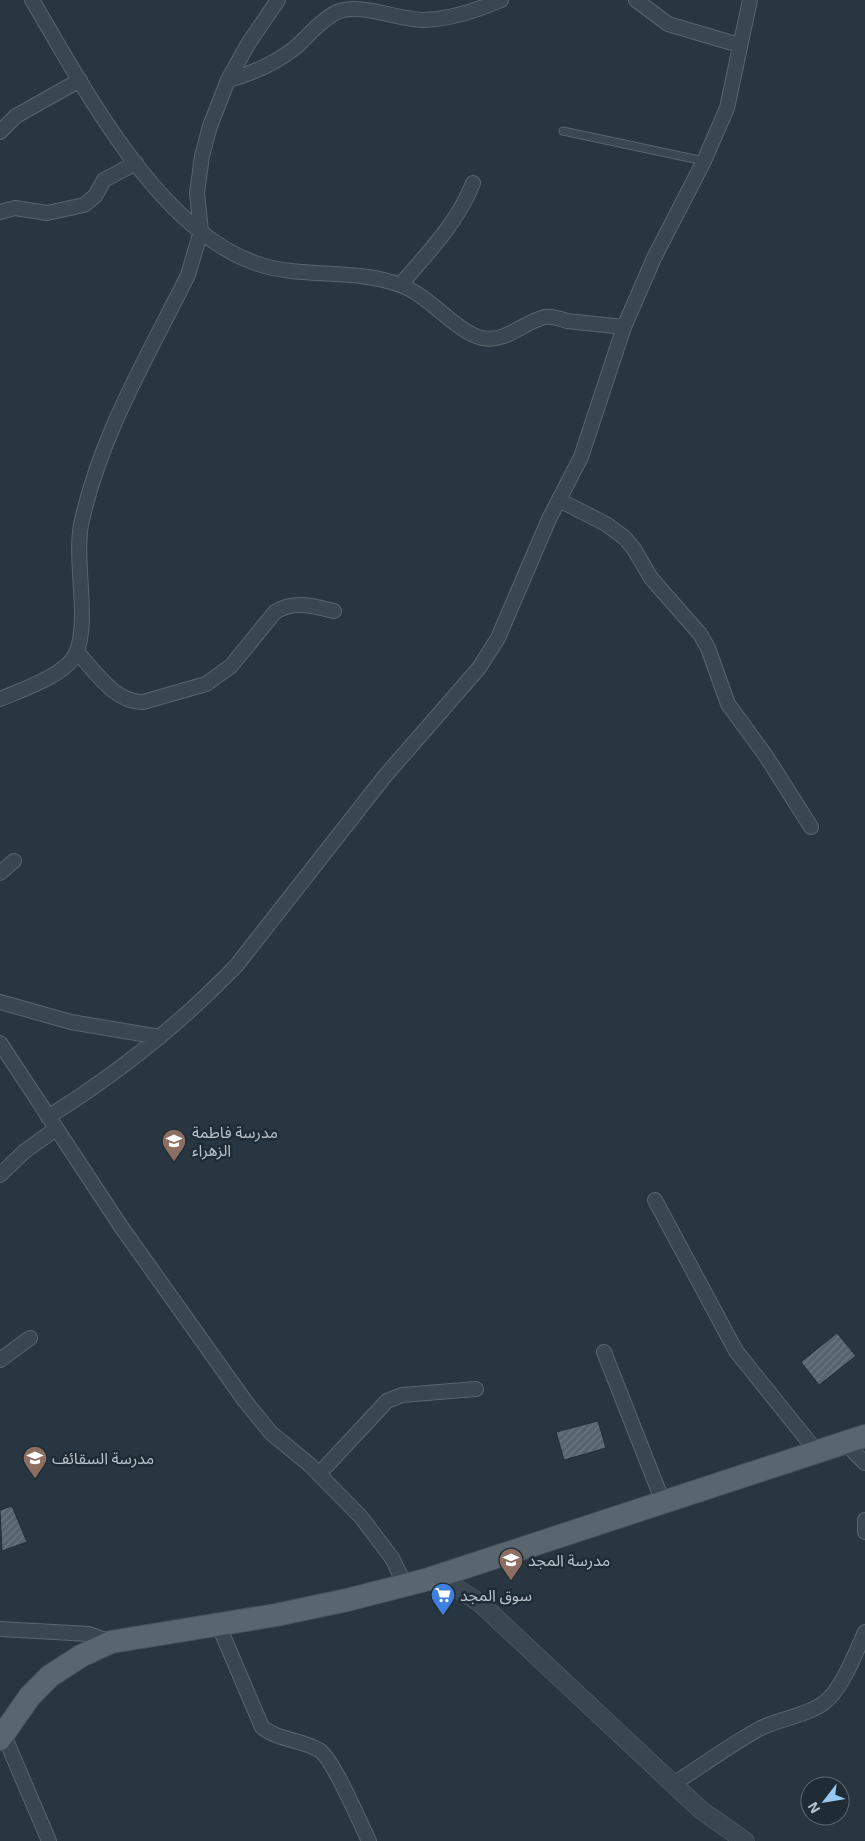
<svg xmlns="http://www.w3.org/2000/svg" width="865" height="1841" viewBox="0 0 865 1841" font-family="'Exo 2','Noto Sans Arabic',sans-serif">
<style>
.building{fill:url(#building-hatch);stroke:#222e37}
.lines{fill:none;stroke-linecap:round;stroke-linejoin:round}
.service-casing{stroke:#59656d;stroke-width:9}
.minor-casing{stroke:#59656d;stroke-width:16}
.tertiary-casing{stroke:#59656d;stroke-width:19}
.primary-casing{stroke:#48535c;stroke-width:24}
.service{stroke:#3b4750;stroke-width:7}
.minor{stroke:#3b4750;stroke-width:14}
.tertiary{stroke:#3b4750;stroke-width:18}
.primary{stroke:#5a666f;stroke-width:22}
.labels{text-anchor:middle;stroke-width:5;stroke-linejoin:round;paint-order:stroke}
.poi-label{font-size:16px;fill:#b8c2ca;stroke:#202c35;text-anchor:start}
</style>
<defs>
<pattern id="building-hatch" width="6" height="6" patternUnits="userSpaceOnUse" patternTransform="scale(1.25)"><rect width="6" height="6" fill="#56646f"/><path d="M-1 1l2-2M0 6l6-6M5 7l2-2" fill="none" stroke="#6c7982"/></pattern>
</defs>
<rect width="100%" height="100%" fill="#273640"/>
<path class="building" d="M837,1333L856,1356L819,1385L801,1362Z
M598,1421L606,1448L564,1460L556,1432Z
M12,1506L27,1542L2,1551L0,1510Z"/>
<g class="lines">
<defs>
<path id="service" d="M563,131L704,161"/>
<path id="minor" d="M32,0C83,86 158,231 258,264C303,279 355,268 400,285C429,295 456,332 482,338C506,343 523,322 545,317C552,316 561,319 567,321C586,323 605,325 624,327
M636,0L668,24L739,45
M228,80C254,73 275,64 296,47C308,36 322,19 337,12C361,2 398,20 424,20C450,19 478,10 501,0
M0,132L16,116L80,80
M0,212L15,208L47,213L84,205L95,196L104,180L136,163
M400,285C428,253 458,222 473,183
M559,500L606,524L625,538L634,549L651,578L700,634L708,648L728,704L766,756L811,827
M77,652C95,671 115,703 143,702L206,684L231,666L275,612C294,600 314,606 334,611
M0,699C21,690 67,675 76,653C90,621 74,562 81,525C100,435 148,356 188,275L201,231L197,193L202,156L210,126L228,80L248,44L278,0
M0,873L14,861
M0,1002L71,1022L160,1037
M0,1043L122,1228L245,1401L271,1433L310,1465L361,1517L392,1558L405,1585
M48,1117C117,1074 179,1025 236,966L385,776L479,668L498,638L549,519L581,457L624,327L654,258L704,161L727,108L750,0
M0,1175L25,1151L56,1129
M655,1200L736,1351L817,1452
M604,1352L663,1502
M0,1360L30,1338
M845,1443L865,1463
M319,1474L387,1401L402,1395L476,1389
M865,1520V1532
M218,1624L262,1727C279,1741 301,1739 319,1750C333,1758 360,1823 369,1841
M0,1629L89,1634L111,1642
M3,1733L49,1841
M673,1784C702,1766 731,1744 761,1728C780,1719 811,1714 825,1702C842,1689 856,1652 865,1632"/>
<path id="tertiary" d="M429,1579L456,1588L480,1603L701,1810L745,1841"/>
<path id="primary" d="M0,1739L30,1696L50,1676L81,1656L111,1642L276,1615L347,1600L429,1579L865,1436"/>
</defs>
<use href="#service" class="service-casing"/>
<use href="#minor" class="minor-casing"/>
<use href="#tertiary" class="tertiary-casing"/>
<use href="#primary" class="primary-casing"/>
<use href="#service" class="service"/>
<use href="#minor" class="minor"/>
<use href="#tertiary" class="tertiary"/>
<use href="#primary" class="primary"/>
</g>
<defs>
<symbol id="school-pin" viewBox="-11 -11 22 30"><path d="M0 17L-7.5 6A9.5 9.5 0 1 1 7.5 6Z" fill="#8d6e63" stroke="#202c35"/><path d="M0-5L7-2L0 1L-7-2ZM-4 1L0 2.5L4 1V4Q0 6-4 4Z" fill="#fff"/></symbol>
<symbol id="supermarket-pin" viewBox="-11 -11 22 30"><path d="M0 17L-7.5 6A9.5 9.5 0 1 1 7.5 6Z" fill="#3f7fe0" stroke="#202c35"/><path d="M-6-5.5h2.5l.6 2H6L4.5 2H-2.5L-4.4-4H-6ZM-1.5 3.2a1.3 1.3 0 1 0 .1 0ZM3 3.2a1.3 1.3 0 1 0 .1 0Z" fill="#fff"/></symbol>
</defs>
<g fill-rule="evenodd">
<use href="#school-pin" x="160" y="1127" width="28" height="38"/>
<use href="#school-pin" x="21" y="1444" width="28" height="38"/>
<use href="#school-pin" x="497" y="1546" width="28" height="38"/>
<use href="#supermarket-pin" x="429" y="1581" width="28" height="38"/>
</g>
<g class="labels">
<g class="poi-label">
<text x="192" y="1138">مدرسة فاطمة<tspan x="192" dy="18">الزهراء</tspan></text>
<text x="52" y="1464">مدرسة السقائف</text>
<text x="528" y="1566">مدرسة المجد</text>
<text x="460" y="1601">سوق المجد</text>
</g>
</g>
<g transform="translate(825 1801) rotate(239)"><circle r="24" fill="#202c35" stroke="#5d6871"/>
<path d="M0-4L9 19L0 12L-9 19Z" fill="#95c8f2"/>
<text y="-8" font-size="14" font-weight="bold" text-anchor="middle" fill="#b8c2ca">N</text>
</g>
</svg>
